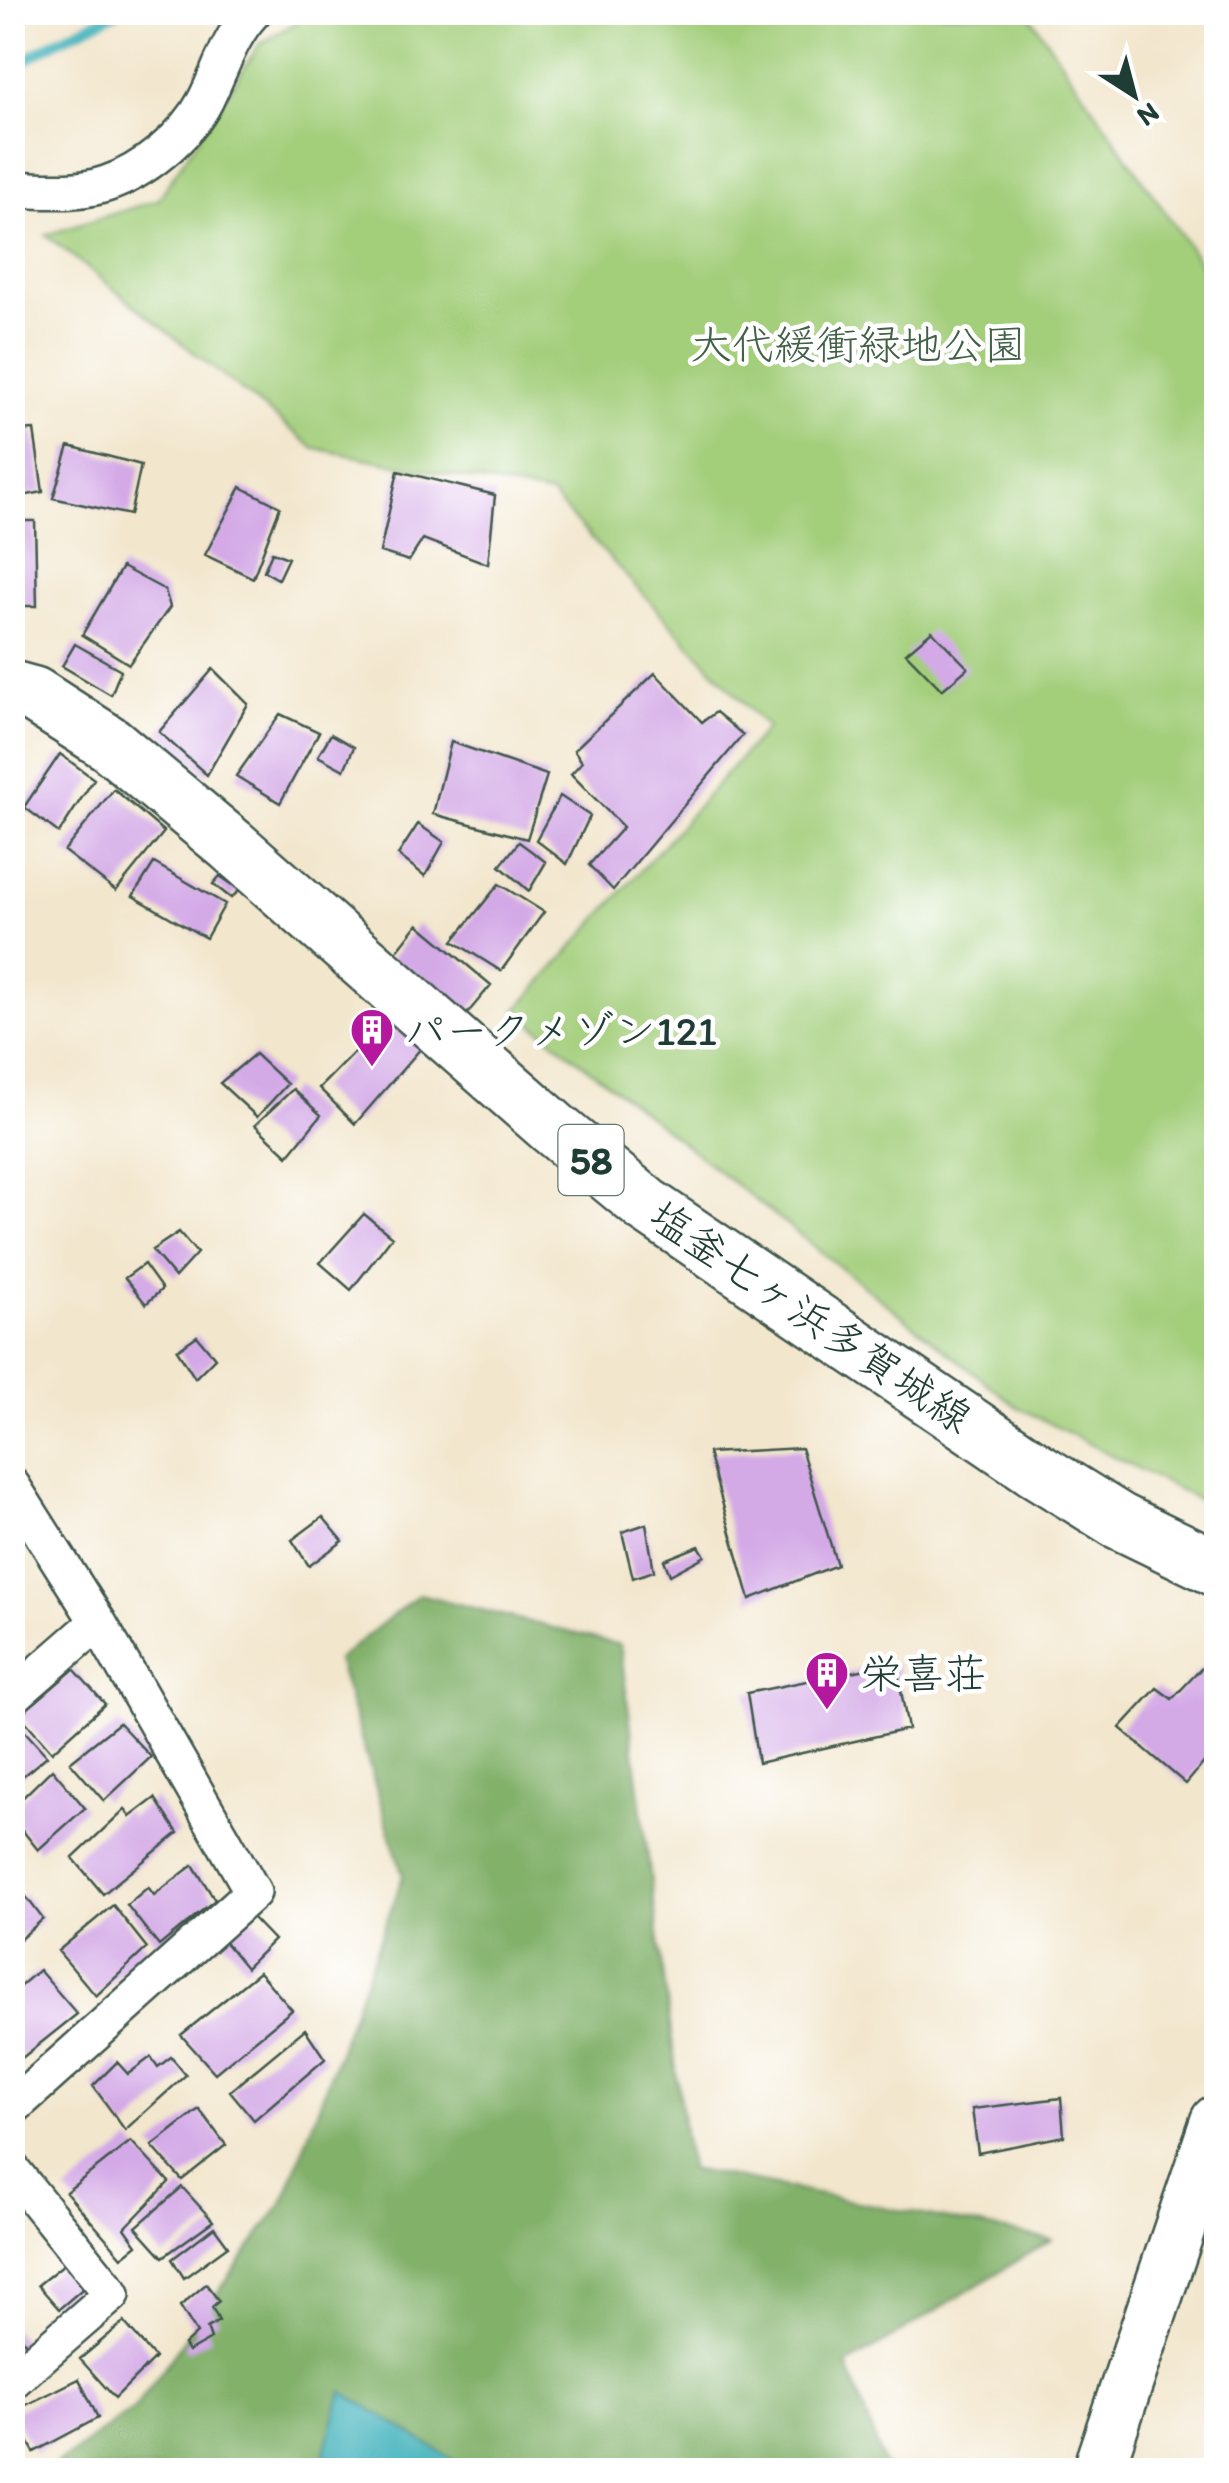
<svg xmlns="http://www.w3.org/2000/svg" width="1229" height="2483" viewBox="0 0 1229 2483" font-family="Itim,'Klee One',sans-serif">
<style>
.green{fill:#a3ce7a;stroke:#618657;stroke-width:2.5}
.forest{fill:#82b16a;stroke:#50774f;stroke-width:2.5}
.water{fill:#42b2bc;stroke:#307878;stroke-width:2.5}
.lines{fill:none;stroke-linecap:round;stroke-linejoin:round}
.stream{stroke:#42b2bc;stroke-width:11}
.building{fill:#d3a9e6}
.street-casing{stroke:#3f564b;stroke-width:40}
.secondary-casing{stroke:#3f564b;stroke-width:55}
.primary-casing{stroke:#3f564b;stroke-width:60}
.street{stroke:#fff;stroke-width:35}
.secondary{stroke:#fff;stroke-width:50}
.primary{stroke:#fff;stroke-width:55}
.labels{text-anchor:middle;stroke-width:9;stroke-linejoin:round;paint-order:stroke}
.shield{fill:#fff;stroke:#627771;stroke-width:2.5}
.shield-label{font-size:40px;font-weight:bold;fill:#1f3d34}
.park-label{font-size:42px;fill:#406146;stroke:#fff}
.poi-label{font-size:42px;fill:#1f3d34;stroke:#fff;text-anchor:start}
.street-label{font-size:42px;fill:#1f3d34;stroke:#fff}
</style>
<rect width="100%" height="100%" fill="#fff"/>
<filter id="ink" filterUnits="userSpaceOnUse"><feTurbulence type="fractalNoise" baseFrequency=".01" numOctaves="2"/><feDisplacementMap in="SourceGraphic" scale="20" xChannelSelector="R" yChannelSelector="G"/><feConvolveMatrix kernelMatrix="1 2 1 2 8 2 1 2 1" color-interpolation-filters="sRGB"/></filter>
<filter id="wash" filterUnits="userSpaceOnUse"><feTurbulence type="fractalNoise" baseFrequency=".0048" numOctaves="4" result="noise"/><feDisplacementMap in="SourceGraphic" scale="40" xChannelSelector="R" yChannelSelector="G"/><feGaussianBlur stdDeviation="2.25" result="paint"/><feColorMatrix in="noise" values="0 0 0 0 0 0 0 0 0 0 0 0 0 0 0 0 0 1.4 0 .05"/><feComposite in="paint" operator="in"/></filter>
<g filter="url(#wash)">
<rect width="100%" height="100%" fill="#f2e6cc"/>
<path class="green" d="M311,13H1028L1216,286V1507L1199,1500L1016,1406L516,1011L767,728L551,495L314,448L46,235L158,200L259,45Z"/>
<path class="forest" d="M419,1594L620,1645L689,2169L1051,2240L847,2365L884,2465L893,2470H49L135,2408L284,2201L403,1876L337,1660Z"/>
<path class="water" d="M342,2391L453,2460L445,2470H320Z"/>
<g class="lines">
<path class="stream" d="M12,68L57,41L117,12"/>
</g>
<g id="blocks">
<path class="building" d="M34,430L43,492L12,498V431Z
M69,446L141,465L130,515L53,498Z
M398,471L495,495L488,564L423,539L409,561L380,552Z
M241,487L280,507L253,578L205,555Z
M12,521H35L37,606H12Z
M272,552L288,558L278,579L264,571Z
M122,567L165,590L170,607L129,664L82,635Z
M932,631L968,668L942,690L906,653Z
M75,644L121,670L111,695L62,666Z
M213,669L248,704L207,775L159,732Z
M655,673L702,722L716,712L743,735L613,890L589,865L623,827L571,774L582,762L574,750Z
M280,714L319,732L280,803L236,776Z
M331,734L354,747L344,770L318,756Z
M451,742L547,775L527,839L433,814Z
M60,754L94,779L59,833L24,807Z
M114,789L164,832L116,891L64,851Z
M560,796L590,816L567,864L536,840Z
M418,824L444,842L425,876L398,855Z
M519,842L546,862L529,891L500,866Z
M154,863L225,904L206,938L133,896Z
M220,876L240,890L231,898L213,884Z
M499,884L544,912L501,971L453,941Z
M418,924L491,985L461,1021L389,961Z
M389,1017L422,1047L355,1124L319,1088Z
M255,1054L287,1084L257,1117L220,1083Z
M293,1089L321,1115L288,1156L255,1125Z
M364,1214L392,1237L351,1290L320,1263Z
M179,1232L197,1253L175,1277L152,1250Z
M144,1264L162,1289L146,1304L125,1278Z
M197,1336L215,1358L195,1378L177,1350Z
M801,1448L837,1565L750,1599L708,1453Z
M323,1517L343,1541L309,1566L292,1540Z
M646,1524L654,1571L633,1578L622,1532Z
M699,1546L705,1556L670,1575L664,1560Z
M1216,1653V1748L1186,1784L1120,1728L1157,1688L1172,1699Z
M896,1663L908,1729L758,1763L747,1693Z
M74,1669L105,1704L52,1752L20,1715Z
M119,1723L151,1757L104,1801L70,1762Z
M20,1726L47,1756L12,1785V1732Z
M52,1769L85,1808L38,1850L12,1817V1808Z
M155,1798L178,1833L103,1894L73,1858L125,1809L130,1817Z
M193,1865L215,1900L159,1946L127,1905L148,1887L154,1895Z
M24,1894L43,1919L17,1942L12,1937V1905Z
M113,1905L147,1948L96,1996L58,1951Z
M252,1917L274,1940L246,1968L223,1940Z
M39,1970L77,2014L22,2058L12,2047V1993Z
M259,1972L292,2010L215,2073L181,2035Z
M305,2029L325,2059L254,2120L230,2091Z
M151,2057L158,2067L171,2057L186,2075L125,2130L93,2086L117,2062L128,2074Z
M1061,2098L1064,2136L978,2153L972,2109Z
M199,2109L226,2145L182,2180L152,2146Z
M131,2141L169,2182L125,2228L137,2245L122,2257L66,2192Z
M182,2187L213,2221L163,2257L136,2227Z
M214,2227L228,2246L184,2278L172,2259Z
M69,2260L87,2285L59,2309L38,2285Z
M206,2284L219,2301L212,2307L219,2321L207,2328L211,2339L188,2352L184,2345L197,2333L180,2306Z
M124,2322L155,2358L115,2398L80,2359Z
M12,2328L28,2346L12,2358Z
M79,2379L98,2418L34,2452L12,2412Z"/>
</g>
</g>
<g filter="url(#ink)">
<use href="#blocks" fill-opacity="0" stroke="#3f564b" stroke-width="2.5"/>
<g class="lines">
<defs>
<path id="street" d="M12,189C43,190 76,194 106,184C143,172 187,136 205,101C220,72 229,37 253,12
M12,1486L98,1622L253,1892L12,2108
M12,1697L98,1622
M12,2170L112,2294L12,2381"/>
<path id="secondary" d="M1098,2470L1216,2121"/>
<path id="primary" d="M12,689L34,695L110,744L231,845L553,1128L646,1205L1035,1469L1119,1521L1216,1568"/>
</defs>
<use href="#street" class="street-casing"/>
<use href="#secondary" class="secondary-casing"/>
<use href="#primary" class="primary-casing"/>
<use href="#street" class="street"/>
<use href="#secondary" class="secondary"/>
<use href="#primary" class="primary"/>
</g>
</g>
<defs>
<symbol id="building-pin" viewBox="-11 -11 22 30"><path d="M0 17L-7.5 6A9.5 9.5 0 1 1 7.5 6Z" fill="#b5179e" stroke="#fff"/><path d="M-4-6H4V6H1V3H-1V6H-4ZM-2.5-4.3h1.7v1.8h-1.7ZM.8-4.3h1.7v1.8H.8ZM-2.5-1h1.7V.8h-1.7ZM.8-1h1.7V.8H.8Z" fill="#fff"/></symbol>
</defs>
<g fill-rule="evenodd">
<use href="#building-pin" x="347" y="1005" width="50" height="68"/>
<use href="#building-pin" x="802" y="1648" width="50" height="68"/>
</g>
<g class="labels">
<rect class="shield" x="558.5" y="1125" width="65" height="70" rx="8"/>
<g class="shield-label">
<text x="591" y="1174">58</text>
</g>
<g class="park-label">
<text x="858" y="359">大代緩衝緑地公園</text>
</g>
<g class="poi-label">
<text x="404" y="1045">パークメゾン121</text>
<text x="860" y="1688">栄喜荘</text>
</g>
<g class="street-label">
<text transform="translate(811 1316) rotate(34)" y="15">塩釜七ヶ浜多賀城線</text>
</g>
</g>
<rect width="1229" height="2483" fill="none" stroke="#fff" stroke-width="50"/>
<g transform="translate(1134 95) rotate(144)" stroke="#ffffff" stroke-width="8" paint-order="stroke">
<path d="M0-8L18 38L0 25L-18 38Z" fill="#1f3d34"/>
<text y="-15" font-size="28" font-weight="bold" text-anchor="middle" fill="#1f3d34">N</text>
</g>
</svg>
